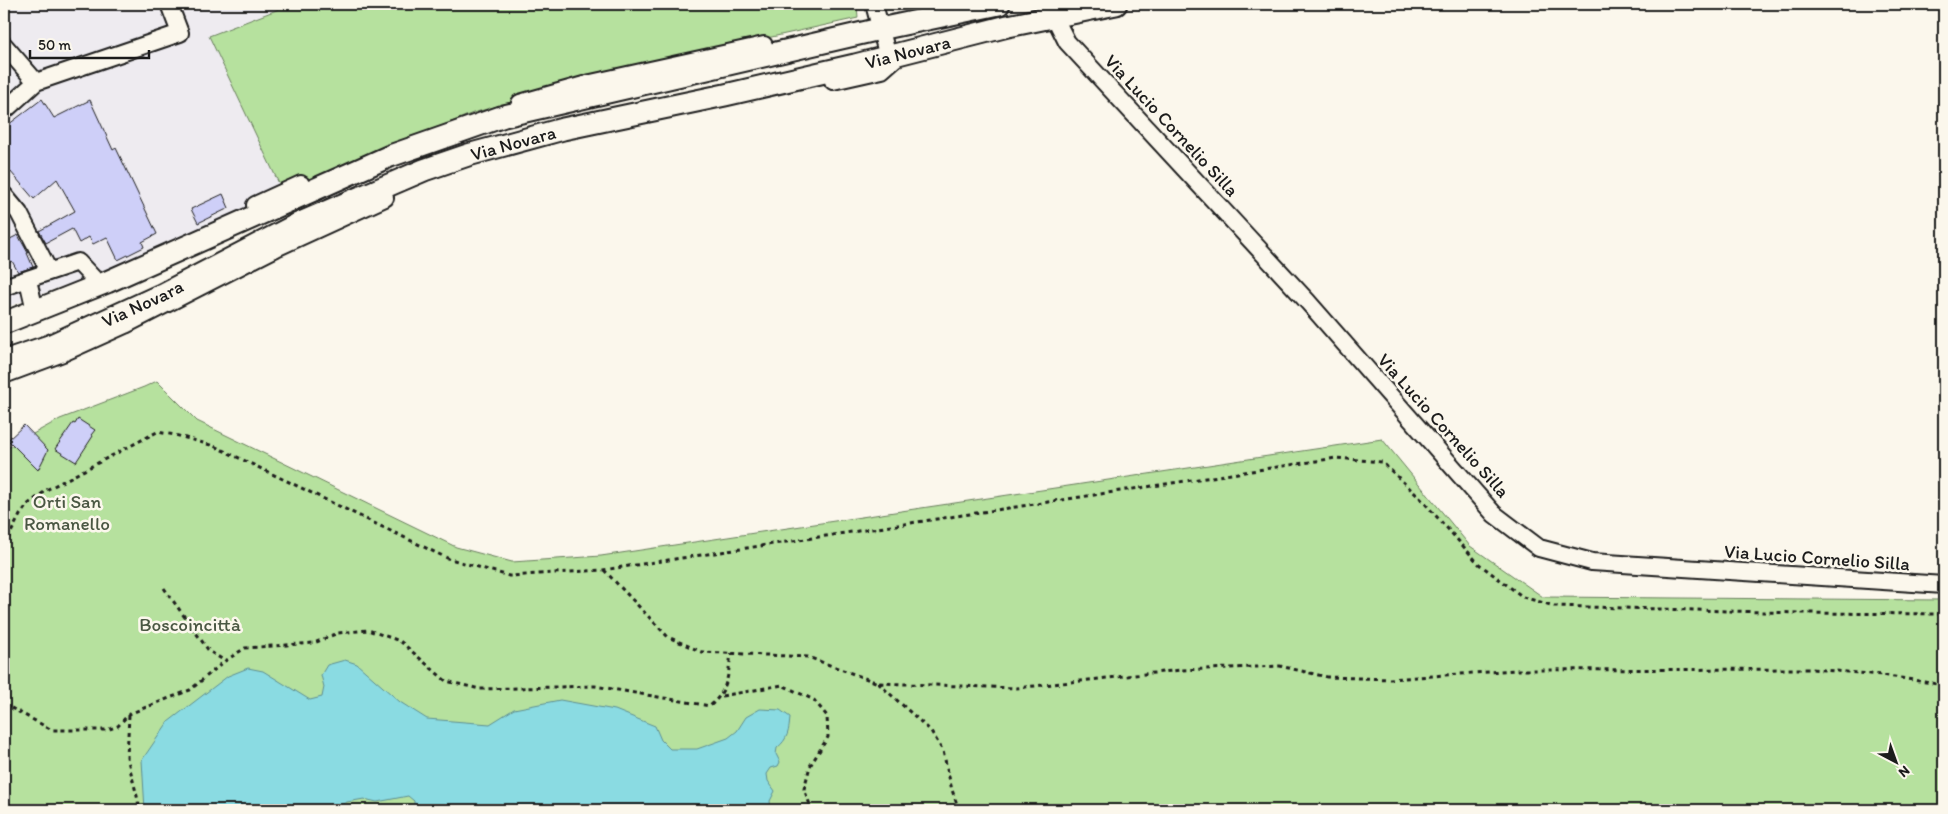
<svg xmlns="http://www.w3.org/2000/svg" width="1948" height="814" viewBox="0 0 1948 814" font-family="Itim,sans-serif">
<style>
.built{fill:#eeebf0}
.green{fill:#b6e19e;stroke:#697e5d}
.water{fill:#8adbe2;stroke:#5e8f93}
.building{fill:#cecff8;stroke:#1c1c1c}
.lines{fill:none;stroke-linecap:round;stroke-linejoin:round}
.minor-casing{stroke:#1c1c1c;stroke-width:20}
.major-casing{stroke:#1c1c1c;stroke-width:25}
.path{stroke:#1c1c1c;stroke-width:3;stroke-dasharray:4 4;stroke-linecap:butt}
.minor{stroke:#fbf7ec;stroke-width:16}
.major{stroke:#fbf7ec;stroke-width:21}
.labels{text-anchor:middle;stroke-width:5;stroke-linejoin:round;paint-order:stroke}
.street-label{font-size:19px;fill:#1c1c1c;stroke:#fbf7ec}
.park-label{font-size:19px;fill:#4a5743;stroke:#fbf7ec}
</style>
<rect width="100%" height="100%" fill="#fbf7ec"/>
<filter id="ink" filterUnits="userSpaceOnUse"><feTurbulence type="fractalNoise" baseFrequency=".02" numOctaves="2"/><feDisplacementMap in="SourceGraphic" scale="10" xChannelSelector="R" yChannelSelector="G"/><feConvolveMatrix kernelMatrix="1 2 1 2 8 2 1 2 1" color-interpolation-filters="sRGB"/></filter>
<g filter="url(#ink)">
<path class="built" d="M4,4H292L209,36L283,192L96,274L4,308Z"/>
<path class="green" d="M292,4H857L858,18L626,69L473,113L283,192L209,36Z
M157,381L197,421L456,547L512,562L601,556L1382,439L1470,546L1543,597L1944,600V810H4V450L60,419L144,387Z"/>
<path class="water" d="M345,660L357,664L400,702L427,719L490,724L514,709L560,700L615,710L655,726L661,740L670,749H697L728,738L737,731L746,717L760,709L780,710L790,717C789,731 788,739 777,748L776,754L780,762L778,766L771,768L767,774L768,781L775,791L770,801L771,810H575C569,804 565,805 558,810H414V801L408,796L377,802L364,799L347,802L330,810H145L142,760L168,722L228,676L248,668L263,671L310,700L322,697L324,687L321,675L327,665Z"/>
<path class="building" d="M42,99L54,118L90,100L113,150L116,148L157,234L142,242L144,247L118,260L107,237L93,244L89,237L79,243L72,229L46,243L39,231L75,211L57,179L34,199L4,164V128Z
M223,194L229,208L198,223L191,209Z
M18,235L28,253H27L33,267L18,272L12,261L4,266V242Z
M78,419L95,430L91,435L93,436L76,462L55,449L73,423L75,424Z
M24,425L48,450L38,470L8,440Z"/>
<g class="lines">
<defs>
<path id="minor" d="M874,4L888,57
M1045,4L1055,18L1067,42L1308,302L1494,514L1539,548L1592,562L1944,585
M4,45L36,82
M833,81L882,70L899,55
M520,103L591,83L764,45
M4,111L36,82L180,33L169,4
M4,195L19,213L49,271
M255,205L301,184
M28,280L33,302
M4,287L78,262L93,278
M4,375L63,353L125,325L276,248L385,198"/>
<g id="major">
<path d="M4,323L107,282L390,156L504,116L880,29L999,4"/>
<path id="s1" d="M4,361L49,346L163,294L296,225L424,170L468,155L563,129L725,95L855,65L1008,26L1116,4"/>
</g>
</defs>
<use href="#minor" class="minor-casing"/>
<use href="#major" class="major-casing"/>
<path class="path" d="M4,546L20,515L27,505L48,489L157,432L175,435L214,446L447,558L509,576L603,570L1336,458L1382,462L1421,499L1479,564L1523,597L1554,606L1799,613L1944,614
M604,570L668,637L702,652L808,657L878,683L1016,688L1181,670L1280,666L1327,677L1390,679L1516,670L1812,669L1882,675L1944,685
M164,588L209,651L225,661
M878,683L931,731L943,751L952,790L959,810
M722,696L782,685L814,700L827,716L828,737L810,766L804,789L812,810
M4,704L52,730H107L118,726L129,714L190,690L225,661L245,648L314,643L338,633L368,630L400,641L446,681L480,689L595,686L710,706C728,690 728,676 731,653
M129,715L127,757L138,800L139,810"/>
<use href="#minor" class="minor"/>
<use href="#major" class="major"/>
</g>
</g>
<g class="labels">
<g class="street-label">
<text dy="7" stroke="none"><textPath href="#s1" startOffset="960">Via Novara</textPath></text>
<text transform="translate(1172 125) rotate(47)" y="7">Via Lucio Cornelio Silla</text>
<text dy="7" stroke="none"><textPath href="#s1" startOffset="555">Via Novara</textPath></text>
<text dy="7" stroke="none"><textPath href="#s1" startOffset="150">Via Novara</textPath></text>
<text transform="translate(1444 425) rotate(48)" y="7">Via Lucio Cornelio Silla</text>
<text transform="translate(1817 557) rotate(4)" y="7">Via Lucio Cornelio Silla</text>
</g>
<g class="park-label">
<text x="67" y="508">Orti San<tspan x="67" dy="22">Romanello</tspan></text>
<text x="190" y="631">Boscoincittà</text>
</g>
</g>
<rect width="1948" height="814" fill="none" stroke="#fbf7ec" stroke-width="20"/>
<rect x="10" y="10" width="1928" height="794" fill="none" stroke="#1c1c1c" stroke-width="2" filter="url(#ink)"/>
<g transform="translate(1896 762) rotate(139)" stroke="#fbf7ec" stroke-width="4" paint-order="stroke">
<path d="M0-4L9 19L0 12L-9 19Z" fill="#1c1c1c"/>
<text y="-8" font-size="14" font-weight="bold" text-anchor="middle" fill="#1c1c1c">N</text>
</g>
<path d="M30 50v8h119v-8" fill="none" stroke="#1c1c1c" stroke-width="2.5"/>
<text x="38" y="50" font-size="15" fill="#1c1c1c" stroke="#fbf7ec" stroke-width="4" paint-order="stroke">50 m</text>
</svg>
